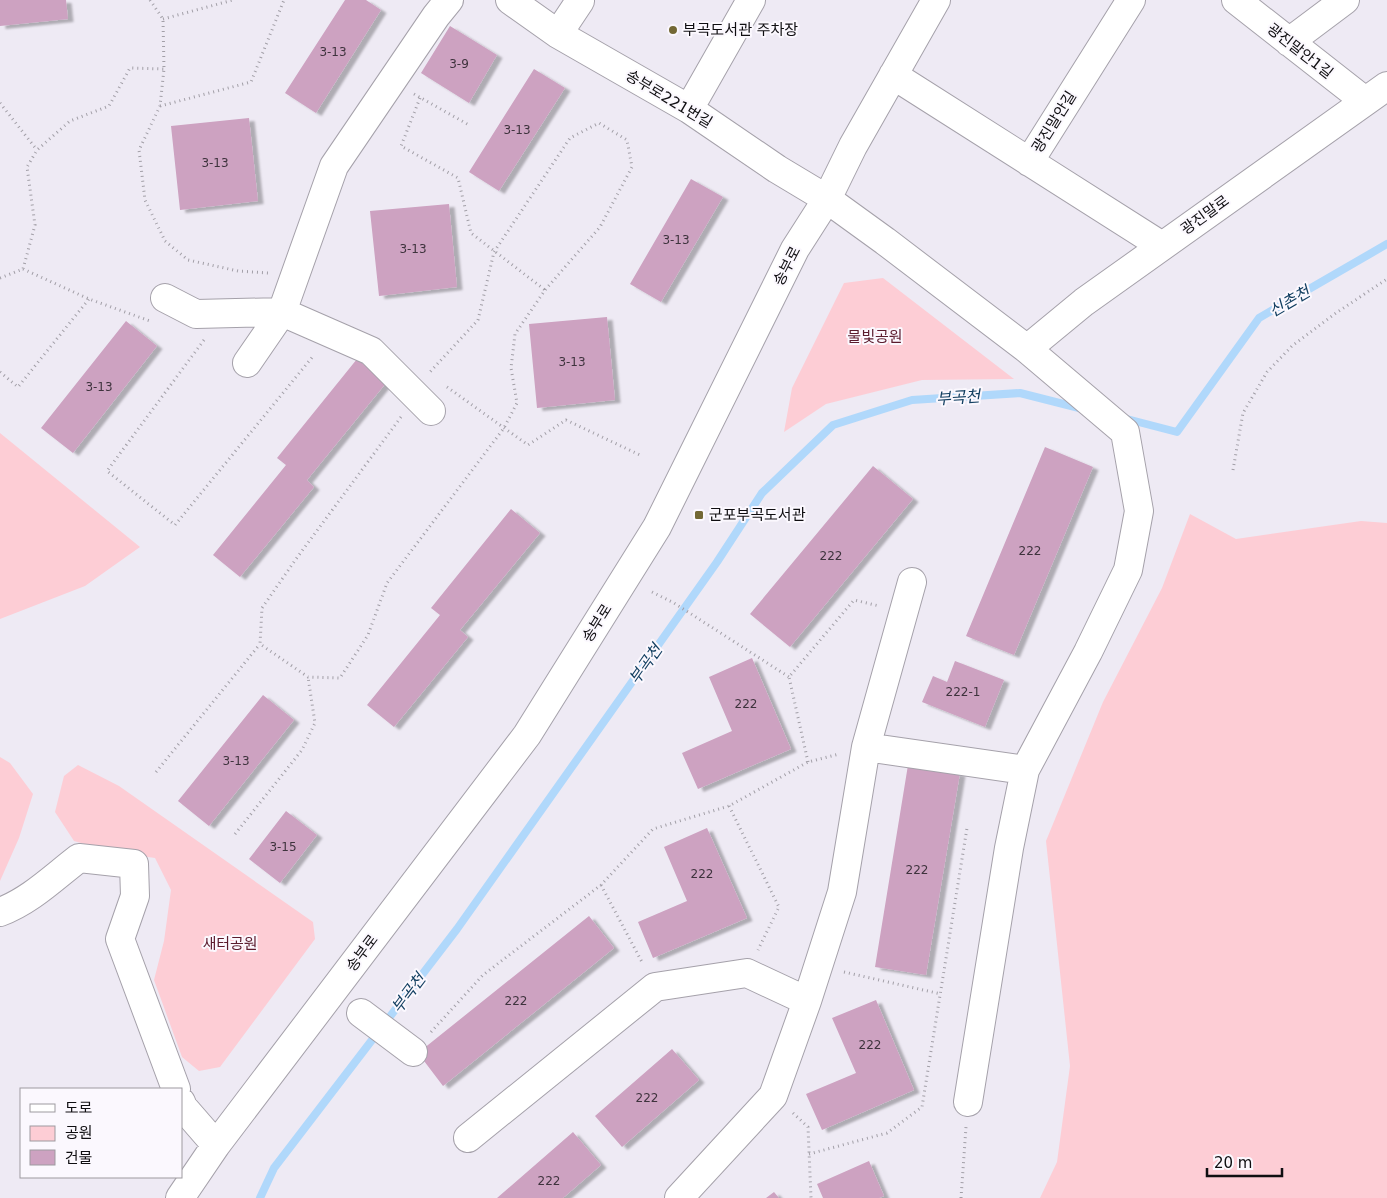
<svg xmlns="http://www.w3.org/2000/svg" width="1387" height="1198" viewBox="0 0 1387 1198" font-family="'DejaVu Sans','Noto Sans KR',sans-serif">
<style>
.green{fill:#fdcdd5}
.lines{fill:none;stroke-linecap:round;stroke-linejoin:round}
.stream{stroke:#b0d8fb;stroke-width:8}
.building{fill:#cda2c1;filter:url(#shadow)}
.minor-casing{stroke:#a5a1aa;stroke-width:30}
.path{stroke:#a29fa7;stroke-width:3;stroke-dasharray:1 4;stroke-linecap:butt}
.minor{stroke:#fff;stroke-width:28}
.poi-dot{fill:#736835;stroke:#fbf8fe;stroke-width:2}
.labels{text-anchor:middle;stroke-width:4;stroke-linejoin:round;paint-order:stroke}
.number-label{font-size:12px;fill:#3e333d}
.poi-label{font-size:15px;fill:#0f0e11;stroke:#fbf8fe;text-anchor:start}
.street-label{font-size:15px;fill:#0f0e11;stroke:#fbf8fe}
.park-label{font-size:15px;fill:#5b1b2d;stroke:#fbf8fe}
.water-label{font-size:16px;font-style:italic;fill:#123f61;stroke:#fbf8fe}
</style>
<defs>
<filter id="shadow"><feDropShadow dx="5.5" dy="3" stdDeviation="1" flood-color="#0004"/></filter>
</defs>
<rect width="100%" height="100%" fill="#eeeaf4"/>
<path class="green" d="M883,278L1014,379L922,380L826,404L784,432L792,388L844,283Z
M0,433L140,547L85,586L0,619Z
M1190,514L1236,539L1361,521L1387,523V1198H1040L1057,1162L1070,1066L1046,841L1103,702L1162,588Z
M0,757L10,763L33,794L19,838L0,881Z
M78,765L119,786L313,922L315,939L220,1067L199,1071L182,1057L154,980L164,941L171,890L155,858L113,852L74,841L55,812L64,776Z"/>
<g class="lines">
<path class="stream" d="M1123,418L1177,432L1259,318L1387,244
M260,1198L274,1168L457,929L717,562L762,493L833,425L912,400L1020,393L1083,409"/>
</g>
<path class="building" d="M0,0H66L68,19L0,26Z
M345,0H366L381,10L316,113L285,93Z
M450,26L497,55L469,103L421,73Z
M534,69L565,88L499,191L469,172Z
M249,118L258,201L180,210L171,126Z
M691,179L723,197L661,302L630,284Z
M449,204L457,287L379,296L370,211Z
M607,317L615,400L537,408L529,324Z
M126,321L157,346L73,453L41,428Z
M357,359L386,383L307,480L314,487L240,577L213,555L286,465L277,458Z
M1045,447L1093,467L1014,655L966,636Z
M873,466L913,499L790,647L750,614Z
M511,509L540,533L460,630L468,637L394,727L367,705L440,615L431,608Z
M752,658L791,749L698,789L682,753L732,731L709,677Z
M955,661L1004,680L985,727L922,702L933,676L947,682Z
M263,695L294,720L209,826L178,801Z
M908,765L960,773L926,975L875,967Z
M286,811L317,835L280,883L249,859Z
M707,828L747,918L653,958L638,922L687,901L664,847Z
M589,916L614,948L443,1086L418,1053Z
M876,1000L914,1090L822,1130L806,1094L856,1073L832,1018Z
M672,1049L699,1080L622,1147L595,1116Z
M573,1132L601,1165L563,1198H497Z
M869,1161L884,1196L879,1198H823L817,1184Z
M774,1192L779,1198H766Z"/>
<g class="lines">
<defs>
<path id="minor" d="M510,0L558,34L689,109L777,169L827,199L885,241L1027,349L1125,432L1139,511L1128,570L1088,652L1025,770L1009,848L968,1102
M1236,0L1365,101
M558,34L580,1
M1289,42L1345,0
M893,75L1162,246
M689,109L751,0
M1029,162L1131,0
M165,298L196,314L282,312L371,351L431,411
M1027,349L1084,302L1387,86
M247,363L282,312L334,166L436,16L449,0
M912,582L866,747L1025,770
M0,912C30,901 54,877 79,858L134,864L135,896L120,939L176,1089
M361,1013L413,1052
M181,1102L183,1107L216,1145
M468,1138L655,987L747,973L807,1001
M180,1198L216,1145L527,735L657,527L795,249L827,199L853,146L936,0
M679,1198L773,1096L807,1001L842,892L866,747"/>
</defs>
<use href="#minor" class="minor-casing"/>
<path class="path" d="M150,0L163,19L164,69L160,106L139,150L145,200L165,241L188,260L238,271L268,273
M163,19L233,0
M414,94L469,125
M420,98L401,146L458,178L471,233L545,290
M0,103L37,150
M160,106L251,82L284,0
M23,269L89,299L150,321
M0,278L23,269L35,225L27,167L37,150L70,121L109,106L130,68L164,69
M204,340L107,471L175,525L314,355
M0,372L18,387L89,299
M447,387L528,445L566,420L640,455
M401,417L296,559L262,608L260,644L308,677L340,678L368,635L387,583L504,428L517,403L511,368L515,334L545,290L600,227L632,167L627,140L599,123L570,138L494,252L478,320L429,373
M1233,470L1243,413L1267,372L1292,346L1336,313L1387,279
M652,592L674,603L789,677
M808,762L789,677L854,600L879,606
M156,772L260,644
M729,806L779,907L758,950
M235,834L302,750L315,723L308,677
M601,885L643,964
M844,972L941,994
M431,1032L483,975L601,885L653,829L729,806L808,762L839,754
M793,1113L808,1127L811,1198
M809,1154L887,1133L922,1107L967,828
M961,1198L966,1127"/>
<use href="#minor" class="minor"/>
</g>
<g class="poi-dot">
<circle cx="673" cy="30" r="5"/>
<rect x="694" y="510" width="10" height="10" rx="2.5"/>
</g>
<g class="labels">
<g class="number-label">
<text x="333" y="56">3-13</text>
<text x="459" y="68">3-9</text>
<text x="517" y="134">3-13</text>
<text x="215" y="167">3-13</text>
<text x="676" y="244">3-13</text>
<text x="413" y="253">3-13</text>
<text x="572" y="366">3-13</text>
<text x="99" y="391">3-13</text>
<text x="1030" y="555">222</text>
<text x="831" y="560">222</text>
<text x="963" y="696">222-1</text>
<text x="746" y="708">222</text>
<text x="236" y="765">3-13</text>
<text x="283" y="851">3-15</text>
<text x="917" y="874">222</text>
<text x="702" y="878">222</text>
<text x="516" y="1005">222</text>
<text x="870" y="1049">222</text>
<text x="647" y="1102">222</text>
<text x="549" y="1185">222</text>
</g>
<g class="poi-label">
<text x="683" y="35">부곡도서관 주차장</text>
<text x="709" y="520">군포부곡도서관</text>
</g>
<g class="street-label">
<text transform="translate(1300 51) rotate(38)" y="5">광진말안1길</text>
<text transform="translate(669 99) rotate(31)" y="5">송부로221번길</text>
<text transform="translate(1054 122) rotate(-58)" y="5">광진말안길</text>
<text transform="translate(1205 215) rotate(-36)" y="5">광진말로</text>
<text transform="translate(787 266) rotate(-63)" y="5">송부로</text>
<text transform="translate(597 623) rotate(-58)" y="5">송부로</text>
<text transform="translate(362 953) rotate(-53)" y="5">송부로</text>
</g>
<g class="park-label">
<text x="875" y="342">물빛공원</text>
<text x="230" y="949">새터공원</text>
</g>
<g class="water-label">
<text transform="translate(1289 301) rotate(-30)" y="6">신촌천</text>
<text transform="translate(958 397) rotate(-4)" y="6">부곡천</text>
<text transform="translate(645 664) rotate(-55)" y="6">부곡천</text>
<text transform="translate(408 993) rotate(-53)" y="6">부곡천</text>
</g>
</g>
<rect x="20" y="1088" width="162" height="90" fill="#fbf8fe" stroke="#9d9a9f"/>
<rect x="30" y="1104" width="25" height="8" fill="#ffffff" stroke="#9d9a9f"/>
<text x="65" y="1113" font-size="15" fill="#0f0e11">도로</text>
<rect x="30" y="1126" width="25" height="15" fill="#fdcdd5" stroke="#9d9a9f"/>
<text x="65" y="1138" font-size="15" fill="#0f0e11">공원</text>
<rect x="30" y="1150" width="25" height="15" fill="#cda2c1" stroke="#9d9a9f"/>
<text x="65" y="1163" font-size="15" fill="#0f0e11">건물</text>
<path d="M1207 1168v8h75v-8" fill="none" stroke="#0f0e11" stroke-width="2.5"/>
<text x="1214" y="1168" font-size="15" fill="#0f0e11" stroke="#fbf8fe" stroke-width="4" paint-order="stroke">20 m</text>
</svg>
